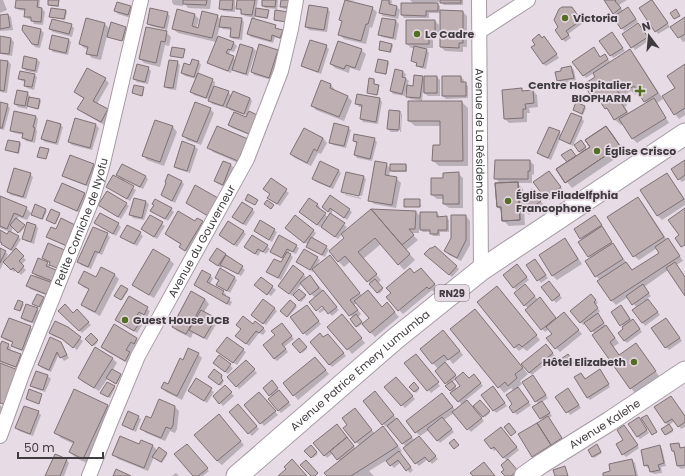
<svg xmlns="http://www.w3.org/2000/svg" width="685" height="476" viewBox="0 0 685 476" font-family="Poppins,sans-serif">
<style>
.shadow{fill:#0003;fill-rule:evenodd}
.building{fill:#beafb2;stroke:#7f7174}
.lines{fill:none;stroke-linecap:round;stroke-linejoin:round}
.street-casing{stroke:#a69ba4;stroke-width:16}
.secondary-casing{stroke:#a69ba4;stroke-width:21}
.primary-casing{stroke:#a69ba4;stroke-width:23}
.street{stroke:#fff;stroke-width:14}
.secondary{stroke:#fff;stroke-width:19}
.primary{stroke:#fff;stroke-width:21}
.poi-dot{fill:#546f23;stroke:#e7dbe5;stroke-width:1.5}
.labels{text-anchor:middle;stroke-width:3.5;stroke-linejoin:round;paint-order:stroke}
.shield{fill:#e7dbe5;stroke:#726b71;stroke-width:1}
.shield-label{font-size:10px;font-weight:bold;fill:#403b3f}
.poi-label{font-size:11px;font-weight:bold;fill:#403b3f;stroke:#e7dbe5;text-anchor:start}
.street-label{font-size:11px;fill:#403b3f;stroke:#e7dbe5}
</style>
<rect width="100%" height="100%" fill="#e7dbe5"/>
<path class="shadow" d="M0,0H3L7,10L0,13Z
M17,0H40L39,9H42L45,12L43,25L34,24L32,20L28,19L25,16L26,11L19,10L16,8Z
M49,0H59V7L50,6Z
M172,0H211L210,9L188,8L184,3L183,6L174,5L172,2Z
M221,0H235V12L223,11L220,8Z
M238,0H258L256,9L268,11L269,12L268,19L257,17L255,15V18L245,16L242,13V11L237,8Z
M263,0H278L277,11L288,22L276,21L275,20L276,9L265,8L263,5Z
M282,0L291,9H284L281,6Z
M343,0H357L347,1L372,8L377,12L372,28L370,27L366,44L344,39L339,34L343,22L340,20L346,0Z
M383,0H391L392,1L391,6L397,7L400,10L398,19L383,16L380,13Z
M410,0H463V5H444L439,0V2H435L440,6V11L463,12L467,16V47H463V52L445,51L441,47V13H429V18H404L402,15V4H414Z
M605,0H627L619,5L623,11L628,8L638,22L624,31L622,28L617,16Z
M652,0L670,27L658,34L640,8Z
M130,7L133,10L131,18L118,14L115,11Z
M328,9L330,12L327,32L309,30L306,27Z
M66,11L67,12L65,20L50,17Z
M575,11L583,23L568,34L571,38L565,42L556,30Z
M167,13L170,16L167,30L151,26L148,24Z
M194,14L199,19L196,29H199L217,16L221,20L242,19L244,22L242,40L233,39L231,37V30L223,29L220,26L217,37L234,43L237,46L234,52L230,51L229,55L236,60L253,48L256,51L248,76L236,72L232,69L231,73L211,65L208,63L216,42L178,33L173,29Z
M8,15L11,17L13,30L0,31V16Z
M685,18V41L683,42L672,27Z
M382,19L396,21L399,24L396,40L382,37L379,34Z
M407,21H435L439,25V36H433V48H425L429,53L426,69L420,68L417,64L412,61L415,48H411L407,44Z
M105,24L110,29L125,28L128,30L125,41L110,37V38L107,36L101,60L92,58L87,53L88,49L84,48L80,44Z
M638,24L650,40L635,50L623,34Z
M71,25L74,28L72,37L53,32L50,29Z
M24,26L41,30L44,33L40,48L35,47L32,43Z
M275,26L277,30L282,31L285,34L283,40L275,37L273,43L251,37L248,34Z
M166,32L171,37L169,46L165,45L160,67L144,63L140,59Z
M614,36L625,51L613,58L601,41Z
M0,37L11,39L14,42L12,56L0,54Z
M543,39L547,40L559,58L546,66L543,64Z
M69,40L71,42L68,55L53,52L50,49Z
M392,44L393,46L391,53L380,50Z
M326,46L329,49L321,74L305,68L303,66Z
M361,50L366,54L360,71L350,68L349,73L335,68L331,64Z
M277,51L280,53L272,80L254,75L252,72Z
M596,51L601,58H607L611,63L630,51L635,56L663,99L657,103L669,123L637,143L632,138L624,124L621,125L615,120L600,100L598,101L592,96L585,84L596,77L594,73L586,78L574,62ZM631,91L635,95L639,92L647,104L629,114L625,107L627,105L622,96Z
M37,60L40,62L37,73L26,71L23,68Z
M0,61L8,62L11,64L7,93L0,92Z
M177,62L180,65L176,90L168,89L165,86Z
M199,62L201,65L198,74L212,80L215,82L214,87L228,92L232,96L250,98L252,101L248,112L257,116L252,136L232,128L229,125L247,118L248,116L230,110L227,106L226,108L212,104L210,100L194,95L192,92L197,79L185,76L182,73L191,66Z
M388,62L389,63L386,75L376,72Z
M685,65V115L679,119L675,114L664,97L676,89Z
M571,67L574,70L576,81L560,84L558,81L562,72Z
M148,68L151,71L148,84L137,82L134,79Z
M403,72L406,74L405,78L409,81L407,86L414,87L422,77L425,80L437,77L440,80V96H428L423,92L422,101L410,99L407,96V92L406,91L405,96L393,94L391,91Z
M34,75L37,77L34,90L27,88L25,85V82L22,81L19,78Z
M461,77L464,80V83L468,86V98L446,99L443,96Z
M105,79L109,83L97,104L108,110L112,114L106,126L83,113L78,109L84,99L75,92Z
M374,80L375,81L374,85L379,87L378,95L368,92Z
M322,81L331,85L335,90L334,91L348,97L352,101L344,121L316,110L312,105Z
M143,88L144,89L143,96L133,93Z
M521,89L524,92L533,91L537,95L538,107L529,108L530,113H527V122L509,123L505,119L503,90Z
M27,93L30,96V98L41,101L39,109L30,107L28,106L27,109L18,107L15,104Z
M380,99L382,102L378,124L363,122L361,119L363,107H359L357,104Z
M409,102H462L468,108V166H439L433,161L441,146V126H415L409,121Z
M0,103L7,105L10,108L4,130L0,129Z
M577,103L586,108L583,115L574,110Z
M210,109L214,113L201,145L187,140L183,135Z
M400,112L401,113H399L398,132H391L388,129Z
M401,113L402,114L401,132H400Z
M35,116L38,119L36,130L37,131L35,143L26,141L23,138L24,135L14,133L11,130Z
M581,118L584,121L573,146L563,141L560,139L551,160L541,156L539,153L559,132L562,135Z
M76,119L96,125L99,128L92,150L72,145L69,142Z
M156,121L173,127L177,132L164,166L147,160L143,155Z
M60,125L63,127L58,145L45,142L42,139Z
M606,127L612,133L625,152L572,188L557,170L568,163L571,151L576,157L582,153L580,151L582,143L587,150L591,147Z
M348,128L351,130L346,148L333,145L330,142Z
M304,129L323,138L327,143L321,154L318,153L311,166L295,158L291,154Z
M374,139L377,142L372,161L357,158L355,155L357,144L354,141Z
M248,140L243,165L213,152L209,148Z
M20,143L21,144L19,154L6,150Z
M183,143L195,147L198,149L190,173L177,169L175,167Z
M530,161L534,165V175L532,174V183H517L523,189L524,196L535,193L543,204L529,215L524,210L525,225L509,226L503,220L502,212L498,207L496,184H501L495,178Z
M223,162L231,165L234,168L225,187L218,184L215,181Z
M685,162V180L682,182L679,179Z
M386,164L391,169L406,165L407,166V172H393L390,170L389,177L396,178L401,183L396,208L374,204L370,200Z
M93,165L96,168L89,187L66,178L63,176Z
M338,170L341,173L333,189L316,182L313,179Z
M458,173L463,178V208H449L444,204V199H437L432,195V179H444Z
M30,174L33,177L26,199L11,195L8,192Z
M667,174L685,199V205L662,220L658,216L642,191Z
M117,175L146,177L148,179L143,189L125,180L124,182L136,190L130,201L108,187L122,180Z
M551,175L563,190L549,200L535,183Z
M169,176L182,182L184,184L175,203L162,195Z
M363,177L366,179L362,196L344,192V194L342,192Z
M271,180L289,193L280,206L271,200Z
M63,184L84,194L87,197L80,213L58,203L56,200Z
M345,194L361,198V199L345,195Z
M0,197L26,208L31,213L27,220L18,217L17,220L25,227L20,233L13,227L11,233L21,239L15,249L26,260L21,265L26,270L21,275L16,270L14,272L4,262L0,270V249L8,254L5,260L14,252L5,247L0,242V231L8,236L10,232L0,228Z
M638,198L642,202L667,240L668,239L672,244L683,261L676,265L685,276V295L668,270L644,287L651,296L647,299L660,315L645,326L634,311L645,303L644,301L636,307L628,297L616,305L612,301L600,280L596,276L591,259L579,242L583,240L581,238L598,219L613,245L633,271L660,253L657,248L639,260L634,256Z
M135,199L146,202L149,204L144,220L133,218L131,215Z
M419,200L421,207H406L405,206Z
M126,204L129,206L121,219L99,205Z
M317,204L320,207L318,209L328,217L331,214L323,207L349,210L352,212L347,220L333,210L331,215L347,227L342,234L416,212L421,217L436,213L439,215V218L446,217L449,220V232H440V236H433L431,232H423L419,228V233H411L418,240L406,250L415,260L404,270L381,244L363,259L381,280L378,283L383,290L379,294L351,261L344,267L338,261L345,238L342,234L338,239L321,226L320,227L303,215Z
M36,205L47,211L43,220L33,215Z
M155,205L171,209L174,212L168,221L152,211Z
M252,210L255,212L246,226L236,220Z
M59,214L60,215L56,224L48,221Z
M150,216L165,226L157,239L142,229Z
M296,216L316,233L312,239L329,249L325,257L310,249L307,247L308,245L289,230Z
M466,216L470,221V245L461,261L449,255L445,250Z
M261,221L277,232L272,242L258,233Z
M195,222H202L206,226L190,254L180,247L182,245L170,238L166,234Z
M95,223L118,224L121,227L116,236Z
M36,226L38,228L34,244L26,241L23,239Z
M51,228L70,248L50,239L47,237Z
M243,231L246,234L237,247L220,235Z
M140,233L143,236L137,246L122,237Z
M107,234L110,237L102,255L98,253L91,269L81,265L79,262Z
M280,236L299,248L296,254L290,251L288,253L293,257L281,280L268,272L281,264L284,259L271,252Z
M565,240L569,244L582,264L557,280L552,275Z
M267,246L270,249L266,254L261,251L258,256L245,247Z
M435,248L459,269L452,277L428,257Z
M225,254L245,270L241,276L223,266L221,268L210,260Z
M317,258L320,260L316,267L334,261L362,296L382,308H391L399,317L375,337L363,324L370,318L357,303L354,305L361,314L358,317L363,323L358,327L351,319L353,318L314,270L313,272L297,262Z
M170,260L174,264L154,298L138,289L133,285Z
M47,263L50,266V265L49,268L56,271L59,274L55,283L49,281L55,287L51,297L30,289L28,286L39,279L33,273Z
M537,263L548,278L541,283L527,265Z
M102,268L115,275L119,279L100,316L87,309L82,304L90,290L83,287L79,282L96,279Z
M519,268L529,280L516,290L514,287Z
M203,271L213,278L210,284L223,292L226,294L225,297L232,302L230,306L198,287Z
M425,273L438,288L434,292L432,290L403,314L399,310L415,274Z
M304,275L306,277L304,281L313,279L339,310L332,316L326,309L320,313L318,311L327,304L315,298L302,283L294,294L295,295L299,290L306,297L301,302L294,294L292,296L282,288Z
M234,277L237,280L230,293L217,285L219,281L216,278Z
M261,278L276,290L271,296L258,287Z
M551,285L562,298L556,303L543,288Z
M528,288L538,300L542,301L557,319L564,313L582,334L560,352L556,348L553,334L549,329L545,332L526,310L528,308L525,305Z
M127,290L128,291L122,300L117,297Z
M501,291L540,340L527,351L523,348L519,351L515,347Z
M43,297L44,298L41,308L33,304Z
M130,297L150,311L147,317L142,314L138,322L142,325L137,333L116,320Z
M594,298L598,303L595,305L600,311L597,314L619,343L613,347L620,356L640,349L659,376L635,393L631,388L595,334L586,323L583,325L581,322Z
M205,299L209,304L204,312L218,321L207,340L193,333L191,338L177,331L173,327Z
M19,301L24,304L21,311L17,310Z
M290,301L297,307L288,317L282,311Z
M274,308L277,311L266,325L255,318Z
M37,309L40,312L35,324L25,321L22,318Z
M309,309L321,324L307,336L304,333Z
M624,309L632,321L636,323L642,332L627,343L624,340L625,329L613,313Z
M475,310L528,374L520,381L522,384L517,388L531,405L517,415L510,407L514,405V391L511,388L504,393L499,387Z
M59,311L73,314L77,311L91,325L82,333Z
M666,319L682,341L669,350L666,347Z
M346,320L365,343L352,354L348,349Z
M254,325L263,328L266,331L263,335L259,333L249,346L239,338Z
M30,327L33,330L24,352L15,348L13,346L14,343L5,340L2,337Z
M285,327L294,339L284,347L288,352L277,361L274,358Z
M68,328L83,341L77,350L66,341L53,336L50,333Z
M91,335L98,342L94,346L87,339Z
M448,336L463,355L453,364L449,359L445,362L458,378L469,380L477,378L483,386L466,400L484,421L471,432L454,413L444,420L454,432L440,443L429,430L420,436L416,432L446,398L456,411L462,405L447,386L448,385L438,369L421,349ZM456,379L461,386L457,389L452,382Z
M330,338L346,356L332,367L329,364L324,339Z
M137,339L141,343L138,347L135,346L130,354L134,357L129,364L106,351L102,347Z
M299,339L307,349L302,353L294,344Z
M60,343L69,358L64,361L59,354L51,372L42,368L39,365Z
M8,345L11,348L10,351L21,355L23,358L19,369L0,362V348Z
M548,348L555,356L532,375L529,372Z
M96,349L113,359L117,363L112,371L121,376L117,384L108,378L99,391L83,382L79,378Z
M243,350L246,352L237,365L220,354Z
M198,354L202,358L182,400L166,392L162,388L168,386L183,361Z
M219,357L233,368L228,374L217,366Z
M569,357L574,364L568,368L562,360Z
M418,358L440,386L431,393L406,363Z
M246,361L257,373L239,389L228,377Z
M319,362L329,374L298,400L284,383Z
M214,370L223,377L221,379L224,381L221,386L210,378Z
M37,372L48,376L51,379L45,392L34,388L31,385Z
M602,373L610,387L590,400L587,397L581,374L586,379Z
M533,376L548,398L542,402L552,416L548,418L564,441L536,459L533,456L543,420L541,418L539,404L536,401Z
M396,378L415,399L405,408L385,387Z
M196,380L214,392L207,403L192,393Z
M272,382L291,405L281,413L269,399L272,397L264,388Z
M414,384L419,390L416,393L411,387Z
M225,386L234,396L223,406L214,396Z
M114,387L115,388L110,398L103,394Z
M568,389L581,408L570,415L557,397Z
M495,390L507,406L496,413L494,410Z
M377,395L415,441L422,440L438,459L432,464L428,459L419,466L416,463L405,449L406,447L388,425L386,427L383,424Z
M262,396L278,415L264,426L246,405Z
M671,397L685,416V427L681,429L675,421L669,425L673,432L667,435L663,429L668,426L655,408Z
M480,401L490,413L485,417L475,406Z
M0,405L5,410L0,420Z
M108,406L113,411L89,464L76,458L70,452L74,444L61,438L55,432Z
M175,407L179,411L177,429L175,433L170,431L165,441L146,433L141,428L151,419Z
M241,408L259,429L252,436L249,433Z
M38,412L41,415L33,436L19,431L16,428Z
M129,412L141,419L136,432L123,425Z
M357,412L375,434L383,427L387,432L402,451L399,453L413,470L410,473L401,462L394,468L387,460L369,471L374,476H328L340,462L333,453L327,458L325,455L339,428L356,449L360,446L345,429Z
M223,420L244,445L222,465L217,461Z
M641,421L649,433L640,439L637,436Z
M624,426L639,448L626,457L623,454Z
M504,431L519,450L508,459L517,476H506L507,461L497,449L494,451L492,448Z
M141,441L153,446L157,450L167,455L162,463L154,457L148,471L118,459L114,455L139,445Z
M679,444L682,449H685V468L681,469L678,466L675,454L673,451Z
M660,446L662,449L666,466L661,467L662,473L654,474L651,472L650,467L648,468L645,465Z
M311,447L318,454L313,458L306,451Z
M598,447L602,453L594,458L589,450Z
M189,448L209,471L203,476H195Z
M55,455L67,460L69,463L64,476H46Z
M632,460L635,463L638,476H604Z
M176,473L179,476H172Z"/>
<path class="building" d="M16,0H38L37,7L42,8L41,22L31,21V17H24L25,9L15,8Z
M48,0H59L58,6L48,5Z
M183,0H207L206,5L183,4Z
M220,0H233L232,10L219,9Z
M237,0H255L252,15L241,14V9H236Z
M262,0H276L275,7L262,6Z
M281,0H289V7H280Z
M345,0L373,7L368,24H366L361,41L338,35L342,21L339,20Z
M382,0H389V4L397,6L395,16L379,13Z
M440,0H461V3H440Z
M604,0H616L615,1L621,8L613,14Z
M651,0H652L668,23L655,32L639,8Z
M117,2L131,6L128,15L114,11Z
M401,3H438V11H426V16L401,15Z
M309,5L328,8L324,30L305,27Z
M562,7H572L581,20L566,31L569,35L562,40L555,30L558,27L554,20L559,9Z
M628,7L636,19L621,29L613,17Z
M51,8L66,10L64,19L49,17Z
M150,8L168,12L164,28L147,24Z
M256,8L269,10L267,18L255,16Z
M177,9L195,14L192,26L198,28L202,11L218,15L212,38L172,29Z
M676,9L680,16L674,19L670,13Z
M275,10L289,12L287,22L274,20Z
M440,10L463,11V43H459V48L440,47Z
M8,14L10,27L0,29V15Z
M221,16L242,18L239,38L230,37L231,28L219,27Z
M685,17V34L678,38L670,27Z
M86,18L105,23L97,56L86,54L88,47L79,44Z
M252,18L276,25L275,28L283,30L280,38L272,35L271,41L247,34Z
M382,18L396,20L393,38L378,35Z
M52,19L72,24L69,34L49,29Z
M406,20H435V33L429,32V44H406Z
M111,22L126,27L122,41L107,37Z
M638,23L648,37L631,48L622,34Z
M23,25L41,29L38,45L32,44L22,30Z
M146,27L167,31L165,42L161,41L156,63L139,59Z
M612,32L623,48L610,56L599,41Z
M539,34L542,38L544,36L557,54L543,64L531,47L535,45L532,40Z
M52,35L69,39L66,53L49,49Z
M0,36L11,38L9,54L0,53Z
M218,36L234,42L231,50L228,49L226,53L234,56L228,71L207,63Z
M310,40L327,45L318,72L301,66Z
M338,41L362,49L355,68L346,65L344,69L330,64Z
M380,41L392,44L390,52L379,50Z
M240,44L253,48L246,74L232,70Z
M259,44L278,50L269,78L251,72Z
M414,46L427,49L423,67L416,66L417,63L411,61Z
M172,47L185,49L183,58L170,56Z
M594,47L600,57L605,54L608,59L583,76L572,62Z
M630,49L658,93L644,102L634,86L628,90L625,85L617,90L622,99L620,101L627,112L614,120L607,108L605,109L595,94L591,96L584,84L595,77L593,73Z
M24,56L37,59L35,71L22,68Z
M192,59L199,61L194,77L181,73L184,63L190,65Z
M378,59L388,61L386,74L375,72Z
M0,60L8,61L4,91L0,90Z
M169,60L178,61L173,88L164,87Z
M137,64L149,67L145,82L133,79Z
M685,64V108L674,115L662,96L675,88L667,76Z
M571,66L574,78L557,81L555,72L561,71V68Z
M87,68L106,78L93,101L108,109L101,122L77,109L84,98L74,92Z
M395,69L403,71L402,77L406,78L402,94L390,91Z
M20,71L35,74L32,87L24,86L25,80L18,79Z
M198,73L213,79L206,98L190,92Z
M414,75L423,76L420,98L406,97L407,85L413,86Z
M424,76H437V93H424Z
M442,76H461V82H466V96H442Z
M369,78L374,79V84L379,85L377,95L367,93Z
M321,80L331,84L330,88L348,96L339,117L311,106Z
M134,85L144,87L142,96L132,93Z
M214,86L229,91L223,106L208,101Z
M522,88V91L533,90L534,103L525,104L526,109H523V118L504,119L502,90Z
M17,90L28,92L25,106L14,104Z
M233,91L250,98L244,114L226,107Z
M357,94L380,98L376,122L360,119L362,105L355,104Z
M29,97L40,99L38,109L27,106Z
M654,98L666,118L632,139L619,119Z
M408,101H462L463,161H432L433,145H440V121H408Z
M0,102L8,104L2,128H0Z
M195,102L211,108L197,142L182,136Z
M576,102L585,106L582,114L573,110Z
M389,110L400,111L399,130L387,129Z
M14,111L36,116L33,127L35,128L32,141L22,138L23,133L10,131Z
M249,111L257,115L249,134L228,125L234,112L246,117Z
M571,113L582,117L570,144L559,139Z
M75,118L96,124L90,148L68,142Z
M47,120L61,124L56,143L41,139Z
M155,120L173,126L160,162L142,156Z
M334,123L349,127L344,146L329,143Z
M217,126L248,139L238,161L207,148Z
M606,126L620,146L565,183L556,169L590,147L585,140Z
M606,126L620,146L565,183L556,169L590,147L585,140Z
M549,127L560,131L548,158L537,153Z
M304,128L323,138L317,151L314,149L307,163L290,154Z
M354,134L375,138L370,159L354,155L357,142L353,141Z
M8,140L20,142L18,153L5,150Z
M581,140L586,147L579,152L574,145Z
M182,141L195,146L187,171L174,167Z
M40,147L49,149L46,159L37,157Z
M571,149L576,156L567,162L561,155Z
M70,155L94,164L86,185L62,176Z
M495,160H530V171H528V179H494Z
M685,160V175L678,180L671,169Z
M223,161L231,164L223,185L214,181Z
M320,161L339,170L330,187L312,179Z
M375,161L387,163L385,175L397,177L392,205L368,201Z
M122,164L146,176L140,187L116,175Z
M390,164H406V171H390Z
M14,168L31,173L23,197L7,192Z
M549,171L561,187L545,198L533,182Z
M346,172L364,176L359,196L341,192Z
M459,172V204H443V195H431V178H443V173Z
M667,173L684,199L657,216L640,190Z
M168,174L182,181L172,201L161,195L166,183L165,182Z
M113,175L134,186L127,199L106,187Z
M271,178L287,189L277,204L267,198L270,194L263,189Z
M518,182L520,220L502,221L501,207H497L495,183Z
M518,182L520,220L502,221L501,207H497L495,183Z
M62,183L85,193L77,211L54,201Z
M195,185L218,198L208,216L186,203Z
M532,189L541,201L525,213L519,204V198Z
M107,191L127,203L118,217L98,205Z
M248,194L258,200L255,205L245,200Z
M330,195L350,209L344,218L330,208L328,212L322,207Z
M0,196L27,207L23,217L14,213L7,229L0,226Z
M638,197L664,237L633,257L607,217Z
M134,198L146,201L142,218L129,215Z
M309,198L318,204L316,206L326,213L317,225L299,212Z
M155,199L172,208L165,219L150,211L154,205L152,204Z
M404,199H420V207H404Z
M267,200L274,205L271,209L264,204Z
M242,202L253,209L243,224L232,217Z
M35,204L46,209L42,219L31,215Z
M685,208V245L681,247L675,238L679,235L668,220Z
M51,209L60,213L55,224L46,220Z
M371,209L410,254L398,265L375,238L358,252L377,274L367,282L345,256L338,262L329,251L344,238L341,234Z
M371,209L416,211L415,229H409L414,235L402,245Z
M178,211L195,221L197,218L203,221L185,251L179,247L181,244L165,234Z
M420,212H437V217L447,216V230H438V234H430V230H420Z
M100,213L119,223L113,234L94,223Z
M330,213L345,223L335,237L321,227Z
M150,215L163,222L154,237L141,229Z
M295,215L314,230L304,243L285,228Z
M451,215H466V240L457,258L444,251L451,238Z
M595,215L602,225L580,239L574,229Z
M16,218L25,225L18,233L10,225Z
M61,218L77,226L67,246L46,237L51,227L56,229Z
M260,220L275,229L269,240L254,231Z
M228,221L244,231L234,245L219,235Z
M27,222L36,225L31,242L22,239Z
M127,225L141,232L134,244L120,237Z
M602,226L612,242L588,257L578,242Z
M93,227L108,233L99,253L95,251L88,267L77,262Z
M0,230L7,234L9,231L19,236L11,250L1,244L2,243L0,242Z
M252,235L268,245L263,252L258,249L255,254L244,247Z
M279,235L297,245L293,252L287,249L282,258L270,252Z
M311,237L327,246L322,255L306,247Z
M565,238L578,259L552,276L539,255Z
M668,238L680,256L611,301L597,281L626,262L632,270L659,253L655,247Z
M48,243L67,251L60,269L49,265L50,262L42,258Z
M613,243L623,259L595,277L585,261Z
M435,246L457,266L449,275L424,254L430,248H432Z
M0,248L6,251L0,263Z
M16,248L24,256L19,261L24,266L18,273L13,268L11,270L3,262Z
M217,248L226,254L218,266L209,260Z
M153,249L170,259L149,295L132,285Z
M304,249L318,257L310,270L296,262Z
M287,252L291,254L278,278L266,272L274,259L281,262Z
M226,255L243,266L238,274L220,265Z
M330,255L360,293L350,300L358,310L349,316L312,269Z
M38,258L48,262L46,266L56,270L52,281L32,273Z
M535,259L546,275L537,281L526,265Z
M675,262L685,277V296L666,268Z
M517,264L527,277L513,288L503,275Z
M293,265L304,274L289,294L278,286Z
M101,267L115,274L95,312L81,305L89,289L78,283L84,271L96,277Z
M220,268L235,277L227,291L216,285L219,280L215,278Z
M410,268L414,273L421,268L435,284L429,289L427,287L398,311L386,297L391,293L386,288Z
M202,270L211,275L207,282L224,291L222,294L230,298L227,304L194,285Z
M31,275L53,283L48,295L26,286Z
M310,275L319,288L310,295L300,283Z
M261,277L273,286L267,295L254,285Z
M375,279L383,288L377,293L369,284Z
M549,281L560,295L552,301L541,287Z
M525,284L535,296L524,306L514,293Z
M643,284L649,293L632,305L626,296Z
M121,285L128,289L121,300L114,296Z
M497,286L537,335L522,347L519,344L514,348L477,302Z
M299,289L306,295L299,301L293,295Z
M323,290L337,307L328,314L322,306L316,311L309,302Z
M368,290L382,307L387,302L395,312L370,333L362,324L369,318L354,301Z
M191,291L205,299L186,334L172,327Z
M37,294L44,297L39,307L32,304Z
M591,294L596,300L594,302L598,308L580,323L570,311Z
M129,296L148,307L144,315L139,312L135,319L140,322L134,331L115,320Z
M540,297L556,318L541,330L525,310Z
M263,299L275,308L263,324L251,315Z
M648,299L658,312L642,323L632,310Z
M18,300L23,302L20,311L14,309Z
M290,300L296,305L287,317L280,311Z
M26,304L38,308L32,322L21,318Z
M65,304L73,313L77,309L89,322L79,331L58,311Z
M307,305L319,321L303,334L290,317Z
M621,305L630,319L620,326L611,312Z
M475,309L523,368L515,374L517,378L508,386L505,382L498,388L450,329Z
M201,310L216,318L204,338L189,330Z
M564,312L579,330L555,349L546,338L552,334L546,327Z
M598,313L604,323L591,332L584,323Z
M342,314L362,338L347,350L327,327Z
M356,314L362,322L356,327L350,319Z
M243,316L253,324L255,321L264,328L259,333L256,331L246,344L235,336L241,329L236,325Z
M9,318L31,326L22,350L11,346L13,342L1,337Z
M666,318L680,338L665,348L651,328Z
M633,319L640,329L624,341L618,333L623,329L622,327Z
M55,321L68,327L81,337L73,348L62,339L49,333Z
M282,323L292,336L282,344L286,349L274,359L263,345L275,335L271,331Z
M114,324L137,338L134,344L131,342L126,350L130,352L125,361L101,347Z
M606,325L615,338L610,342L619,355L636,343L656,371L630,389L592,335Z
M443,330L460,351L448,360L444,355L432,364L420,349Z
M91,333L98,340L92,346L85,339Z
M320,333L323,337L328,334L344,353L329,365L310,342Z
M50,337L61,342L67,355L60,358L57,352L49,370L38,365Z
M227,337L244,349L233,363L216,351Z
M299,338L307,347L300,353L292,344Z
M2,341L9,344L7,349L21,354L16,367L0,361V345Z
M546,344L553,353L529,373L521,364Z
M95,347L113,358L94,388L78,378Z
M188,348L199,353L177,396L161,388L164,382L168,384L180,358L183,360Z
M416,354L439,382L427,391L404,363Z
M568,354L574,363L566,367L561,359Z
M219,355L231,364L225,372L213,363Z
M315,357L326,370L293,396L283,383Z
M246,360L255,369L236,387L227,377Z
M445,362L456,375L445,384L435,371Z
M0,363L18,370L4,404L0,403Z
M112,369L121,374L116,384L106,378Z
M214,369L222,375L221,378L223,380L219,385L208,377Z
M600,369L609,384L587,398L574,377L581,373L585,379Z
M36,371L48,375L43,390L30,386Z
M463,372L469,378L474,374L481,383L458,402L450,393L460,386L455,379Z
M533,375L546,395L535,402L522,382Z
M396,377L413,396L401,406L384,387Z
M196,378L212,388L204,401L188,391Z
M272,380L278,388L269,396L263,388Z
M452,381L456,386L450,391L445,386Z
M107,382L115,386L108,397L100,393Z
M414,382L419,388L414,392L409,387Z
M225,385L232,392L219,404L213,396Z
M493,386L505,403L493,411L481,395Z
M518,387L529,402L513,413L509,407L512,404L506,395Z
M568,388L579,405L566,413L555,397Z
M29,389L42,394L39,404L26,399Z
M74,389L108,405L83,459L69,452L74,442L54,433Z
M279,390L289,402L278,411L268,399Z
M375,391L394,415L382,425L363,401Z
M259,392L276,411L260,424L244,405Z
M442,393L453,407L415,433L406,421Z
M671,396L685,416V422L678,427L672,419L665,423L654,407Z
M159,399L175,406L173,425L171,429L166,427L161,438L140,429L146,416L151,418Z
M467,400L482,418L467,430L452,412Z
M480,400L490,411L483,417L473,406Z
M542,401L550,413L540,419L532,407Z
M238,404L257,426L248,434L229,412Z
M24,406L39,411L30,434L15,428Z
M355,408L372,430L355,443L343,428L347,425L342,418Z
M128,411L139,416L133,430L122,425Z
M219,414L241,441L217,461L194,435Z
M647,415L657,432L652,435L641,418Z
M548,416L562,438L551,445L537,423Z
M442,417L452,429L437,441L427,429Z
M639,417L647,430L637,437L628,424Z
M397,418L412,437L402,444L387,426Z
M509,423L516,432L511,436L504,427Z
M537,423L551,445L532,457L518,434Z
M337,424L347,437L324,456L313,443Z
M669,424L673,430L665,435L661,429Z
M624,425L638,445L622,455L616,444L623,440L617,430Z
M383,426L398,446L351,476H327L324,473Z
M501,427L517,447L503,458L494,447L491,449L484,440Z
M120,436L139,444L141,440L153,445L144,468L112,455Z
M419,436L436,456L429,462L425,457L415,464L403,448Z
M347,437L354,446L337,460L330,451Z
M454,439L459,445L454,449L449,443Z
M679,443L680,448L685,447V465L677,466L674,451H672L670,444Z
M187,444L208,468L198,476H193L174,454Z
M597,444L601,452L592,457L588,450Z
M311,445L317,452L311,458L304,451Z
M660,445L664,463L658,465L660,470L650,472L648,465L644,466L641,450Z
M159,447L167,453L161,462L152,457Z
M399,451L411,467L406,471L398,460L390,466L386,461Z
M55,454L67,459L60,476H45Z
M292,459L307,476H278L286,469L284,467Z
M508,459L518,471L511,476H505L501,472L504,470L501,465Z
M632,459L636,476H603V473L610,471L609,464Z
M306,460L318,473L315,476H311L300,465Z
M484,462L495,476H473L470,473Z
M565,466L568,476H555L553,470Z
M116,469L131,476H113Z"/>
<g class="lines">
<defs>
<g id="street">
<path id="s1" d="M479,0L481,270"/>
<path d="M480,31L528,0"/>
<path id="s2" d="M0,436L23,372L92,200L102,167L141,0"/>
<path id="s3" d="M89,476L111,421L138,356L247,159L281,71L291,29L296,0"/>
</g>
<g id="secondary">
<path id="s4" d="M524,476L541,464L610,421L685,371"/>
</g>
<g id="primary">
<path id="s5" d="M237,476L395,339L481,270L685,134"/>
</g>
</defs>
<use href="#street" class="street-casing"/>
<use href="#secondary" class="secondary-casing"/>
<use href="#primary" class="primary-casing"/>
<use href="#street" class="street"/>
<use href="#secondary" class="secondary"/>
<use href="#primary" class="primary"/>
</g>
<g class="poi-dot">
<circle cx="565" cy="18" r="4"/>
<circle cx="417" cy="34" r="4"/>
<path d="M638 85h4v4h4v4h-4v4h-4v-4h-4v-4h4z"/>
<circle cx="597" cy="151" r="4"/>
<circle cx="508" cy="201" r="4"/>
<circle cx="125" cy="320" r="4"/>
<circle cx="634" cy="362" r="4"/>
</g>
<g class="labels">
<rect class="shield" x="435" y="285" width="34" height="16" rx="3"/>
<g class="shield-label">
<text x="452" y="297">RN29</text>
</g>
<g class="poi-label">
<text x="573" y="22">Victoria</text>
<text x="425" y="38">Le Cadre</text>
<text x="631" y="89" text-anchor="end">Centre Hospitalier<tspan x="631" dy="13">BIOPHARM</tspan></text>
<text x="605" y="155">Église Crisco</text>
<text x="516" y="199">Église Filadelfphia<tspan x="516" dy="13">Francophone</tspan></text>
<text x="133" y="324">Guest House UCB</text>
<text x="626" y="366" text-anchor="end">Hôtel Elizabeth</text>
</g>
<g class="street-label">
<text dy="4" stroke="none"><textPath href="#s1" startOffset="135">Avenue de La Résidence</textPath></text>
<text dy="4" stroke="none"><textPath href="#s2" startOffset="229">Petite Corniche de Nyofu</textPath></text>
<text dy="4" stroke="none"><textPath href="#s3" startOffset="261">Avenue du Gouverneur</textPath></text>
<text dy="4" stroke="none"><textPath href="#s5" startOffset="162">Avenue Patrice Emery Lumumba</textPath></text>
<text dy="4" stroke="none"><textPath href="#s4" startOffset="96">Avenue Kalehe</textPath></text>
</g>
</g>
<g transform="translate(649 36) rotate(344)" stroke="#e7dbe5" stroke-width="3" paint-order="stroke">
<path d="M0-3L7 15L0 10L-7 15Z" fill="#403b3f"/>
<text y="-6" font-size="11" font-weight="bold" text-anchor="middle" fill="#403b3f">N</text>
</g>
<path d="M18 452v6h85v-6" fill="none" stroke="#403b3f" stroke-width="2"/>
<text x="24" y="452" font-size="12" fill="#403b3f" stroke="#e7dbe5" stroke-width="3" paint-order="stroke">50 m</text>
</svg>
